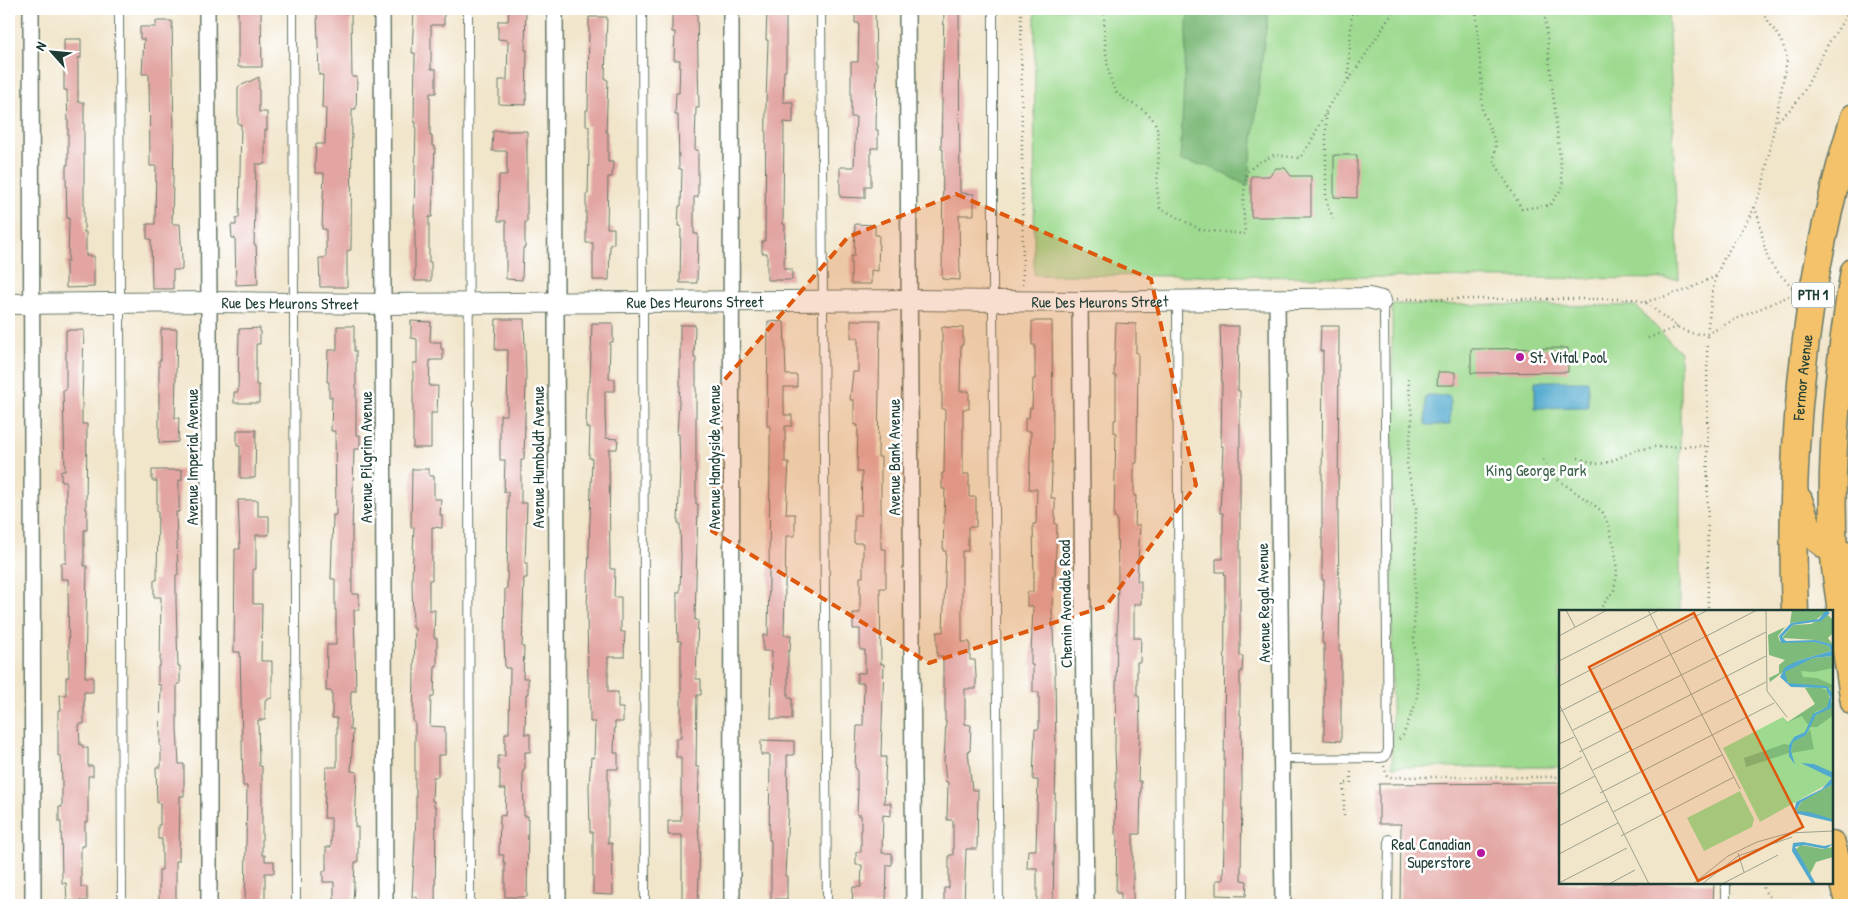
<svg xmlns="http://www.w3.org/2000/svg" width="1863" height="914" viewBox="0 0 1863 914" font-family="'Patrick Hand',sans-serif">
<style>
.green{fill:#9dda8f;stroke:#5e8c62}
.forest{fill:#7eba7a;stroke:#4e7c57}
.water{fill:#51a9ce;stroke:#387381}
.building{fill:#e2a5a2}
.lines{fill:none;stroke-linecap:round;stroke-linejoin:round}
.service-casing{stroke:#687868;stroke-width:10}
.minor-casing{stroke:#687868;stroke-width:18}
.tertiary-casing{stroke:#687868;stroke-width:22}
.trunk-casing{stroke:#687868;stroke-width:29}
.path{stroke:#687868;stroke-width:2.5;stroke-dasharray:1 4;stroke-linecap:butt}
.service{stroke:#fff;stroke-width:8}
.minor{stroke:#fff;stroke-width:15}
.tertiary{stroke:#fff;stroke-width:20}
.trunk{stroke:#f4c26a;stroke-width:26}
.marked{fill:#de580e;fill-opacity:0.2;stroke:#de580e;stroke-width:4;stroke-dasharray:10 6;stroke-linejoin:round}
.poi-dot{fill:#b5179e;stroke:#fff;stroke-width:2}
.labels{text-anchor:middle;stroke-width:5;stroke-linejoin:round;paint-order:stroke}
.shield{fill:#fff;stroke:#627771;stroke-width:1}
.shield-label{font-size:15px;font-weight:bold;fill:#1f3d34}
.street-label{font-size:16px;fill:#1f3d34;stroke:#fff}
.poi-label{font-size:16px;fill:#1f3d34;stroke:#fff;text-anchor:start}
.park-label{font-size:16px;fill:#3e644b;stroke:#fff}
.inset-road{fill:none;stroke:#9da28e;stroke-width:1}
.view{fill:#de580e;fill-opacity:0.15;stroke:#de580e;stroke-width:2.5}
.inset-edge{fill:none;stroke:#1f3d34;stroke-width:2.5}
</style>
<rect width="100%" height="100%" fill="#fff"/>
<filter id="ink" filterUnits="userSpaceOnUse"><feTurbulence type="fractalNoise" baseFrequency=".02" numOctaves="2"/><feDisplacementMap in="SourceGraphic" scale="10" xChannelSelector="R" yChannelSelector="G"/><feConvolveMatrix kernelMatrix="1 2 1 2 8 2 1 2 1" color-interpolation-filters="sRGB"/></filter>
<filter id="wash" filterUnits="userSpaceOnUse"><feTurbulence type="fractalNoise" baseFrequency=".0096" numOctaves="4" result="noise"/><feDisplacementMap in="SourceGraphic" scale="20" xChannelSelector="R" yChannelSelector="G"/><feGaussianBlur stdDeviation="1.12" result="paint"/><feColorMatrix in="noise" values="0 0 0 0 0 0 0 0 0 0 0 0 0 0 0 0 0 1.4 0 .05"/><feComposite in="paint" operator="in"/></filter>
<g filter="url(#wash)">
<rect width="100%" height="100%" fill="#f1e5ca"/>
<path class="green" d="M1035,9H1668L1679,279L1034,275Z
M1392,304L1636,306L1680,352V611L1560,612V767H1392Z"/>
<path class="forest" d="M1188,9H1269L1263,50L1248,186L1208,166L1180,161Z"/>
<path class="water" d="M1535,381H1588V407L1535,408Z
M1428,395L1450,396V425H1426L1425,398Z"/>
<g id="blocks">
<path class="building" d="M238,9H261L262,67H238Z
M414,9H443L444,13V25H431V69H436V93H430V136H432V146H435L432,217H429V262H431V281H415V217H414L416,122H414L415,53H412Z
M509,9H526L525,50H527L526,105L499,104V80H507L508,40L498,39V21H508Z
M767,9H782V16H786V71H784L783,102H793V123L784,122L783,224L785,225L784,269H792V280H767V253H762V241H765L766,102L768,40H766Z
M855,9H875L876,62H877L876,130H878V148H871V186H865V198L840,197V167H854L856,117H851V62H858L859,23H855Z
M944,9H959L960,193L974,194V215H959L960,280L942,279L943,149H941Z
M317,13H351L352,77H357L356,109H352L351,250L347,251V287H320L319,258H326V229H322L324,173H315V160L316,144H325L326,108H322L323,75H319Z
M672,13H697L699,108H696L695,150H698V197H694V234H698L697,283H680L681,226H678L679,206H681L682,169H679L678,115H675L676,93H679L680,60H674L675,32H672Z
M589,17H607L605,79L608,80L606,132H608V162H613L612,177H608L607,228H614V244H610L609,280H593V243H586V194H588L589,153V126H586V110H588Z
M156,21H172L174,136L172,224H180L182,259V270H173V289H152L151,239H147V224H155L156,166H150L149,74H142L144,39H140V27H156Z
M64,39H81V58H78V102H84V232H86V256H94V287L66,288V261H68L69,218H67L66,176V165H68V123L67,90H64Z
M259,77V112H267V130H265V164H256L254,245H256L258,284L236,285L235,238H232L231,225H236V218H239L241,124H238V87Z
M493,131H527V222H525V248H523L522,280L506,279V221H498L499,175H507V151H492Z
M1334,155H1357V198L1334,197Z
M1276,168H1285L1291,176H1311V217H1251V176H1269Z
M855,224L875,225V235H879L878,271L871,270V284H851V256H854Z
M496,319H524L526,376L524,460H521V503H527L525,563H527V578H524L522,647H524L523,678H528V694H526L525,734H530V752H525V770H523L524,816H528L527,897H505V862H503L504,855H499L500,815L505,816L506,789H500V770H498V756H505V733H509L510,668H505L504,638L505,589H507L508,492H504L505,460H500V415H507L508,350H495Z
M851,320H880L878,457H881V549H886V588H880L881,664H884L881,753V757H886L884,803H891V816L883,815L882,853H892V865H887L886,905H852L853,887H861L862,865H856V852H861V815H857L858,790H857V769L855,768L857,726H863L864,683H857V673H865V650H860V629H853V613H860V577H863V543H854V515H861L862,472H857L858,425H854V400H850L853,372H858V338H851Z
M411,321L431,322L430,342H441V349H443V360H430L429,386H438L437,413H431V448H413V363H417V339L411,338Z
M768,321L784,322L786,375H797V387H784V415H792V426H785V462H789L786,514H795V536H786L784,635H791L790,651H788V698H792V719H771L772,651H763V635H768L769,574L770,454V426H767Z
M1032,321H1052L1053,437L1051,498H1055V524H1057L1055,576H1053L1052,611L1055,671L1056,756L1053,905H1037V868H1027L1028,850H1036L1038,780H1033L1035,729H1039V692H1033V665H1031V654L1033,606H1027V592H1033V581H1034L1033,524H1036L1037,489H1029L1031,431H1025V418H1029L1030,408H1032L1033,379H1035V345H1032Z
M592,323H613V342H610L609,379H615V391H605V412L606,438L618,439L617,449H609L610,569H615L614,597H621V632H625L624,657H608V692H618V708H623V722H615L614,753H618V769H608V843H612L613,895L593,894V832H590L589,786L591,757L594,758L595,722H590V683H588L587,608L592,458H589L590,428H586L587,391L589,382H590Z
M1116,323L1136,324V353H1138L1137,463H1134V496H1136L1135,525H1140L1137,581H1141V604H1134V638H1141L1140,662H1137V696H1139L1140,723L1138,781H1141L1140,834H1133V905H1121V893H1116L1117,834H1115L1116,776L1115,748L1118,575L1117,518H1114L1116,433H1114V420H1116V376H1114Z
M680,325H695L694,358H696V504H698L695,620H698L696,679H701V695H697L696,767H699L698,822L699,841H700L698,905H682V835H668V821H681V757H676V738H681V641H678L677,612V592H680L681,555L680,523H678L680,467L679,434H677L680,386Z
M337,326H354V351H356V435H360V449H354L352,536V594H359V610H354L356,691H351L350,730H353L351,771L357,772L355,827H358V862H355L353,905H336V900H334V882H323V871H326V847H331V818H324L326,767H337V718H332V691H326L327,645H336V610H335V579H331L333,515H336L335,431H331L332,397H329V382H327L328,350H337Z
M1220,326H1239L1238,391H1240V656H1243L1242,672H1240V715H1241L1242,781L1241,880L1247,881L1246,896L1216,895V880H1223L1225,805H1224L1225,577L1224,572H1216V559H1223V513H1220L1223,446H1221L1222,385Z
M1321,326H1339L1338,522L1339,589H1340L1339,651H1341V741L1324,740V643H1322L1324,580H1322V482L1323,351H1320Z
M942,327L963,328V345H961L960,391H969V409H963V474H969V497H976V527H968V551H962V642H970V660H975L976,676V689H965V724L971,725L970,751H968L972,790H978L977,849H966L964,905H944V888H949V855H953V820H947L948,782H946L944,762L946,721H945V689L943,688V656H937V632H943L946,551H943L945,489H942V473H944L945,409H942Z
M260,328V344H256V385H259V403H234V392H238L239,329Z
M161,329H177L175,418H179L178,442L159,443V360H161Z
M66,330H84L82,403V424H87L86,509H87V530H84V566H87L85,677H93V692H84V724H79L80,745H83V748H88V766H93V776H88V822H85V846H81V887H87V901H67L66,883H62L61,822H59V807H62V781L61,756H58V710H61L60,695H66V677H69L68,579H61V563H66V481H61V471H65L63,390H66Z
M1568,348V372L1471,373V349Z
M1438,372H1455V385H1437Z
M237,430H256L255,478H240V446H237Z
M412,469H429V476H434V499H441L440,515H442V528L432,527V580H429V610H435L434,638H437V666H435L434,697H431L430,726L445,727V755H438V777H433L432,801H434V807H436L435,905H417V897H412L416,818V788H415V722H413L415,628H413L412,580L414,527H411Z
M152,470H182V480H179V512H176L178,575H176V603L178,666H180V684H177V729L179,764H184V796H180L179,861H176V905H159V870H162V839H158V825H160V803H157L156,767H161V746H160L161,685H158V666H160L161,597H154V580H157L158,512H157V481H152Z
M238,500H258V516H269V535H256V569H253V604H262L261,661H272V698L265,700V720H258L259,766H262V855H265V861H274V873H265V904H245L247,786H243L240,652H234L235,549H240Z
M761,740L794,741V755H787L788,812L785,876H787V899H771V840H769L770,755H761Z
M1560,783V883H1714L1713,905H1400L1401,824H1379V784Z"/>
</g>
</g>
<g filter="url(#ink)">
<use href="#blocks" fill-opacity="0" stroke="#687868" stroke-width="1"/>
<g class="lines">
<defs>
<path id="service" d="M119,9L122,905
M293,9L296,905
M468,9L470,905
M642,9L645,905
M821,9L827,905
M993,9V315L999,905
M1177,302L1180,905
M1283,759L1380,758L1385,757L1388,750L1384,314L1381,301
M1726,883V905
M1388,905L1389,839"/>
<path id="minor" d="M31,9L33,905
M207,9L209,302V905
M382,9L385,905
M555,9L558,905
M731,9L732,905
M907,9L914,905
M1277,300L1283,905
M1080,302L1086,905"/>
<g id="tertiary">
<path id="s1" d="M9,304L209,302L384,304L910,300L1080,302L1369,298L1381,301"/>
</g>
<g id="trunk">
<path d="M1854,271C1838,363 1829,458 1834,552C1834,567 1837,582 1839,597C1843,632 1848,667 1854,702"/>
<path d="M1799,500L1811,534L1834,552L1854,557"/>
<path id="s2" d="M1795,612C1788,446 1805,276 1854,117"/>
<path d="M1832,844L1849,905"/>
</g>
</defs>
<use href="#service" class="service-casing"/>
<use href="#minor" class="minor-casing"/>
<use href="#tertiary" class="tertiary-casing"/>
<use href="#trunk" class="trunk-casing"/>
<path class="path" d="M1021,9L1023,285
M1104,9C1104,27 1105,84 1119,95C1130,104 1148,109 1155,123C1162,138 1157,172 1157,189C1158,195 1159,202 1160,208L1201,230L1245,234L1243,205L1246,172L1258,163L1274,155L1300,158L1311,142L1329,105L1353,74L1395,9
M1476,9L1482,88V111L1496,143L1494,161L1522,209L1550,205L1563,187L1544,9
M1351,14L1382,9
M1348,79L1352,9
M1326,114V200L1333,218
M1778,120L1793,107L1804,91L1828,44L1851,9
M1754,207C1763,225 1761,241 1768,258C1773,271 1786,278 1793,289
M1397,299H1632L1645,302L1677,327L1690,333L1707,334L1736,319L1789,296
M1645,302L1687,290L1716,276
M1648,338L1677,327
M1578,458L1597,464L1609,462L1637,450L1655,447L1706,446
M1543,460L1557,479L1602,511L1608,524L1615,549L1617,574L1614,590L1598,612
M1708,612L1707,334L1712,293L1716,276L1724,258L1754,209L1763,185L1787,60C1785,41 1770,25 1760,9
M1399,739L1403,735L1415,705L1418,691L1414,638L1416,508L1407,464L1412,419L1408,376
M1384,766L1387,777H1560
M1344,816V783H1351V769
M1761,883L1764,890L1775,905"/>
<use href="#service" class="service"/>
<use href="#minor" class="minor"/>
<use href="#tertiary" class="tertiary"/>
<use href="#trunk" class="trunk"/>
</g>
</g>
<path class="marked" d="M956,194L1151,279L1196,485L1106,606L929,663L712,531L720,385L848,237Z"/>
<g class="poi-dot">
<circle cx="1520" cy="357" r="5"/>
<circle cx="1481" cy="853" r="5"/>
</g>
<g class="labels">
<rect class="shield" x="1792" y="282.5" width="42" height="25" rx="4"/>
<g class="shield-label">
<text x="1813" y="300">PTH 1</text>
</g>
<g class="street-label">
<text dy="6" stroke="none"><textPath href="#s1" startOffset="1091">Rue Des Meurons Street</textPath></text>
<text dy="6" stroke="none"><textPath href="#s1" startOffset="686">Rue Des Meurons Street</textPath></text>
<text dy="6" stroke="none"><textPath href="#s1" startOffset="281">Rue Des Meurons Street</textPath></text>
<text dy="6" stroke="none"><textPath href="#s2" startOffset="235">Fermor Avenue</textPath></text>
<text transform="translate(192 457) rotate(-90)" y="6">Avenue Imperial Avenue</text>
<text transform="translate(366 457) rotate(-90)" y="6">Avenue Pilgrim Avenue</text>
<text transform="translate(538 457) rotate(-90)" y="6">Avenue Humboldt Avenue</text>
<text transform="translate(714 457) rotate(-90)" y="6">Avenue Handyside Avenue</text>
<text transform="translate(894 457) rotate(-90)" y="6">Avenue Bank Avenue</text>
<text transform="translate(1263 603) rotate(-91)" y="6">Avenue Regal Avenue</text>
<text transform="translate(1065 604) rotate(-91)" y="6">Chemin Avondale Road</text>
</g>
<g class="poi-label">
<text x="1530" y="363">St. Vital Pool</text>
<text x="1471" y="850" text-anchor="end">Real Canadian<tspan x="1471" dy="18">Superstore</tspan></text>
</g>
<g class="park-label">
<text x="1536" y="476">King George Park</text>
</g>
</g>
<g transform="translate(1559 610)">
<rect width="274" height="274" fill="#f1e5ca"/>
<path d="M274,46V90L273,83L231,74L242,53ZM274,91V171L201,212L164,138L224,107L229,112ZM181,181L195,209L193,217L145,241L128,208Z" fill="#9dda8f"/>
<path d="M233,0H267V2L255,11L231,13ZM269,5L274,10V23L269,28L274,35L257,30L223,28L234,15L252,14ZM226,17L219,26L221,32H255L270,36L272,41L238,51L211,72L210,68L220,63V55L226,50L210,45L209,25ZM274,46V58L255,62L242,61L244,67L258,68L274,75V90L271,78L231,74L226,70V62L230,58L254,48ZM261,77L269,81L271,90L268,97L256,102L249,115L243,106L227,113L256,94L246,78ZM274,92V105L272,107L258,117H251L254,108ZM251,119L255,139L232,143L234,132L247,125ZM225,134L230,135V143L187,157L185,148ZM274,174V210L237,201L243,191ZM242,235L264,239L274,237V247L257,252L251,264L236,240Z" fill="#7eba7a"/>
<path d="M267,0L271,3L262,11L234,15L223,27L227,31L257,30L274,35V46L254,48L226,62L229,73L268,76L273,83L272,98L257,105L247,125L234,132L232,141L236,155L230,146V135L235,127L246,122L254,104L268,97L271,87L267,78L232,77L221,67L226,57L238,51L272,41L270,36L255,32L222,33L220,26L232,13L260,9ZM242,153L255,154L273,162L274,174L242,192L237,201L250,202L273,209L274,212L235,203L237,192L263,179L273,168ZM244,232L265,236L274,234L267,239L245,235L236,237L257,274H253L233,241L234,233Z" fill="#51a9ce"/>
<path class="inset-road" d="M7,0L16,17M89,0L181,179M207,0L208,81L228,107M0,26L48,0M0,51L100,0M0,76L149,0M0,94L90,274M0,102L198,0M14,120L207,22M0,134L15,127M20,142L207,46M0,160L23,147M34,160L207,72M41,183L215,93M0,185L36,166M54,202L163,145M0,216L48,191M62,226L175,167M179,243L185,262M0,244L59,213M0,273L68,238M50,274L76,260M134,274L169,246L198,232L230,223L274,221M143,274L179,246L233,227M163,274L219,245"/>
<path class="view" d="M135,3L244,217L139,271L30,57Z"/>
<rect width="274" height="274" class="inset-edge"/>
</g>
<rect width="1863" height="914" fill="none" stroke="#fff" stroke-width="30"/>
<g transform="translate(52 52) rotate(297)" stroke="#ffffff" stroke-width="4" paint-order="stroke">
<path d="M0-4L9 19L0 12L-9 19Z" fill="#1f3d34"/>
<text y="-8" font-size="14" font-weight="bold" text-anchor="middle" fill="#1f3d34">N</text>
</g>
</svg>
